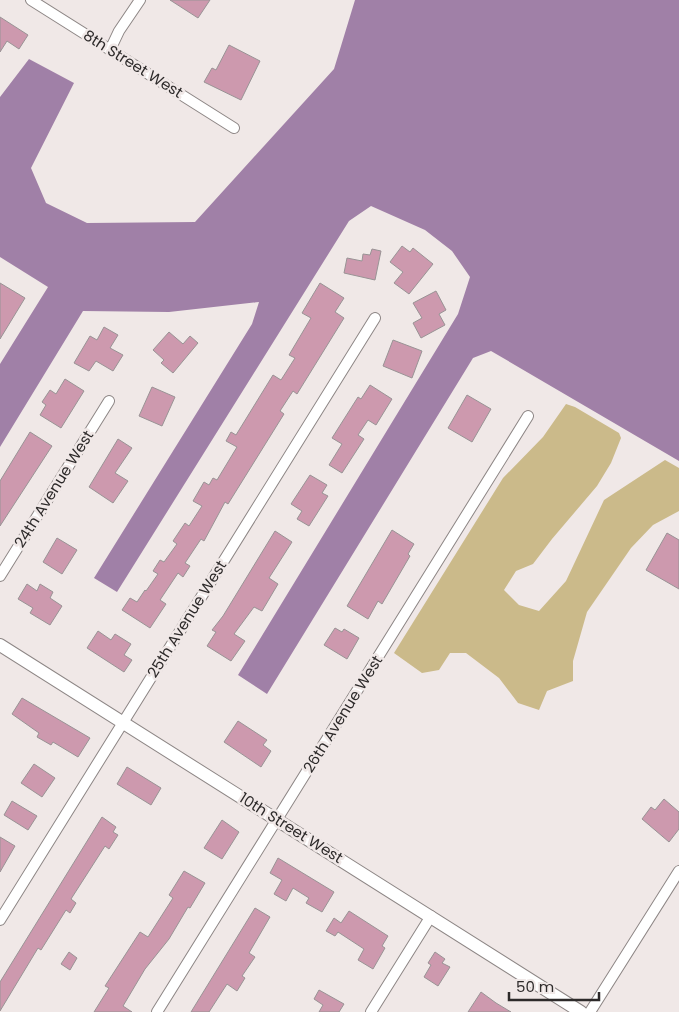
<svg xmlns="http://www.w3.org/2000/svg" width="679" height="1012" viewBox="0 0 679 1012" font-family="Poppins,sans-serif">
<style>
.green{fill:#cbba8a}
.water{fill:#a080a7}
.building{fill:#cd99ae;stroke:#999395}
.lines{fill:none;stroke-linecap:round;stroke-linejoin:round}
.minor-casing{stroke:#8d8685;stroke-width:12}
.tertiary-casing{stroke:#8d8685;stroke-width:14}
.minor{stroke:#fff;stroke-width:10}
.tertiary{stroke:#fff;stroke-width:12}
.labels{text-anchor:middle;stroke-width:5;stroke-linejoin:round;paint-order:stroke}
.street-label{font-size:15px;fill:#2d2a2a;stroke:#f0e8e7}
</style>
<rect width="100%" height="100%" fill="#f0e8e7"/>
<path class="green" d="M566,404L575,407L619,433L621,438L611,463L597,486L552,539L533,564L516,571L504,590L519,605L539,611L566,581L604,500L665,460L679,468V511L653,525L631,548L587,612L573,661V681L547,691L539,710L518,703L499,678L466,653H450L439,670L422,673L394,653L503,478L543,437Z"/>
<path class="water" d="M355,0H679V461L491,351L473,358L267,694L238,675L458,314L470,277L452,251L425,230L371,206L349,221L117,592L94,578L252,324L259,302L169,312L83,311L0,447V364L48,287L0,257V97L29,59L74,83L31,168L46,203L87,223L195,222L334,69Z"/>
<path class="building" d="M170,0H210L198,18Z
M0,17L28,35L19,49L7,41L0,52Z
M229,45L260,61L241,100L204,82L212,68L216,70Z
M402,246L410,252L413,248L433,264L409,294L394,283L403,272L390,262Z
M372,249L381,251L375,280L344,273L347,258L362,261L363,254L370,255Z
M0,283L25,298L0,339Z
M320,283L344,298L335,312L344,318L297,394L293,391L280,411L284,414L228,504L225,502L204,541L201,539L185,563L190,566L183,577L178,573L160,600L166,604L150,628L122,610L130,598L137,602L145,590L146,591L158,574L153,571L160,560L164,562L177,544L173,541L185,523L189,526L202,506L193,501L204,482L209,485L213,478L217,480L237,447L226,441L231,432L236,435L273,375L281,380L295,358L289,355L311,318L302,313Z
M436,291L446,310L439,314L445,325L421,338L413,323L422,318L413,303Z
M104,327L118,335L110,348L123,355L113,371L96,361L89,371L74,363L90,336L97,340Z
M169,332L183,344L190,336L198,343L173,373L161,363L164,360L153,350Z
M393,340L422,351L412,378L383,366Z
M65,379L84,391L61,428L40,415L46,405L42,402L50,390L56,394Z
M370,385L392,399L376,425L368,420L358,435L364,439L342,473L329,465L342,444L332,438L358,397L361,399Z
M152,387L175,397L162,426L139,416Z
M467,395L491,409L472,442L448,428Z
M30,432L52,446L0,526V481Z
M118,439L132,448L115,473L128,481L113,503L89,487Z
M310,475L327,485L322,493L328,496L309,526L297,519L302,511L291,504Z
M392,530L414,544L408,554L410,556L382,604L378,601L368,619L347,606Z
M275,531L292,542L269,578L278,584L262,611L254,607L234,634L245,641L231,661L207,646L216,632L212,630L223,616Z
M667,533L679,540V589L646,570Z
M57,538L77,550L62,574L43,562Z
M27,584L37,591L40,584L53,592L50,598L62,606L50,625L30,613L33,608L18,599Z
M335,628L342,632L344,629L359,638L347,659L324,645Z
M98,631L111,640L115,634L131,644L124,655L132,660L124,672L87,648Z
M22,698L90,738L78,757L53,742L51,745L37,737L39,733L12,714Z
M238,721L267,740L263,745L271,751L261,767L224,742Z
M34,764L55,778L42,797L21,783Z
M127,767L161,788L151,805L117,784Z
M664,799L679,812V829L669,842L642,819L651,807L655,810Z
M12,801L37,816L28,830L4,815Z
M102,817L116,827L113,832L118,835L109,849L105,846L71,899L76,903L70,913L66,910L41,950L38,948L0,1011V982Z
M222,820L239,832L222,859L204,848Z
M0,837L15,846L0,872Z
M278,858L334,892L322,912L306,903L309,898L293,888L286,901L274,894L282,880L270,873Z
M184,871L205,883L190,908L188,907L169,939L145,969L123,1006L132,1012H94L109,988L105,986L140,932L148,937L173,898L169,895Z
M255,908L270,917L249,953L255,957L242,976L245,978L237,991L227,984L209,1012H191Z
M349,911L388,936L382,946L385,948L373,969L358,960L364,949L338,932L335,936L326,931L334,918L341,923Z
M69,952L77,958L70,970L61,964Z
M435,952L445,959L442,963L450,967L438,986L424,977L431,965L428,963Z
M319,990L344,1004L339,1012H319L323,1005L314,999Z
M481,992L496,1003L511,1012H468Z"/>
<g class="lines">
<defs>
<path id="minor" d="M31,0L234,128
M110,50L119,31L140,0
M0,576L109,401
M0,920L375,318
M157,1012L528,416
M371,1012L431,916
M590,1012L679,871"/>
<path id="tertiary" d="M0,645L581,1012"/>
</defs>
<use href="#minor" class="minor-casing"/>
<use href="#tertiary" class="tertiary-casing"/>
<use href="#minor" class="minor"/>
<use href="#tertiary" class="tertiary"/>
</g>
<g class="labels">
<g class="street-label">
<text transform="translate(133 64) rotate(32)" y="5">8th Street West</text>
<text transform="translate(54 489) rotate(-58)" y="5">24th Avenue West</text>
<text transform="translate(187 619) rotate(-58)" y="5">25th Avenue West</text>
<text transform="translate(343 714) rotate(-58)" y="5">26th Avenue West</text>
<text transform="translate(291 828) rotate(32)" y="5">10th Street West</text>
</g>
</g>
<path d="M509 992v8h90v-8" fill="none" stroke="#2d2a2a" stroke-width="2.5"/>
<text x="516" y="992" font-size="15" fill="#2d2a2a" stroke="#f0e8e7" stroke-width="4" paint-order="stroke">50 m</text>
</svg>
